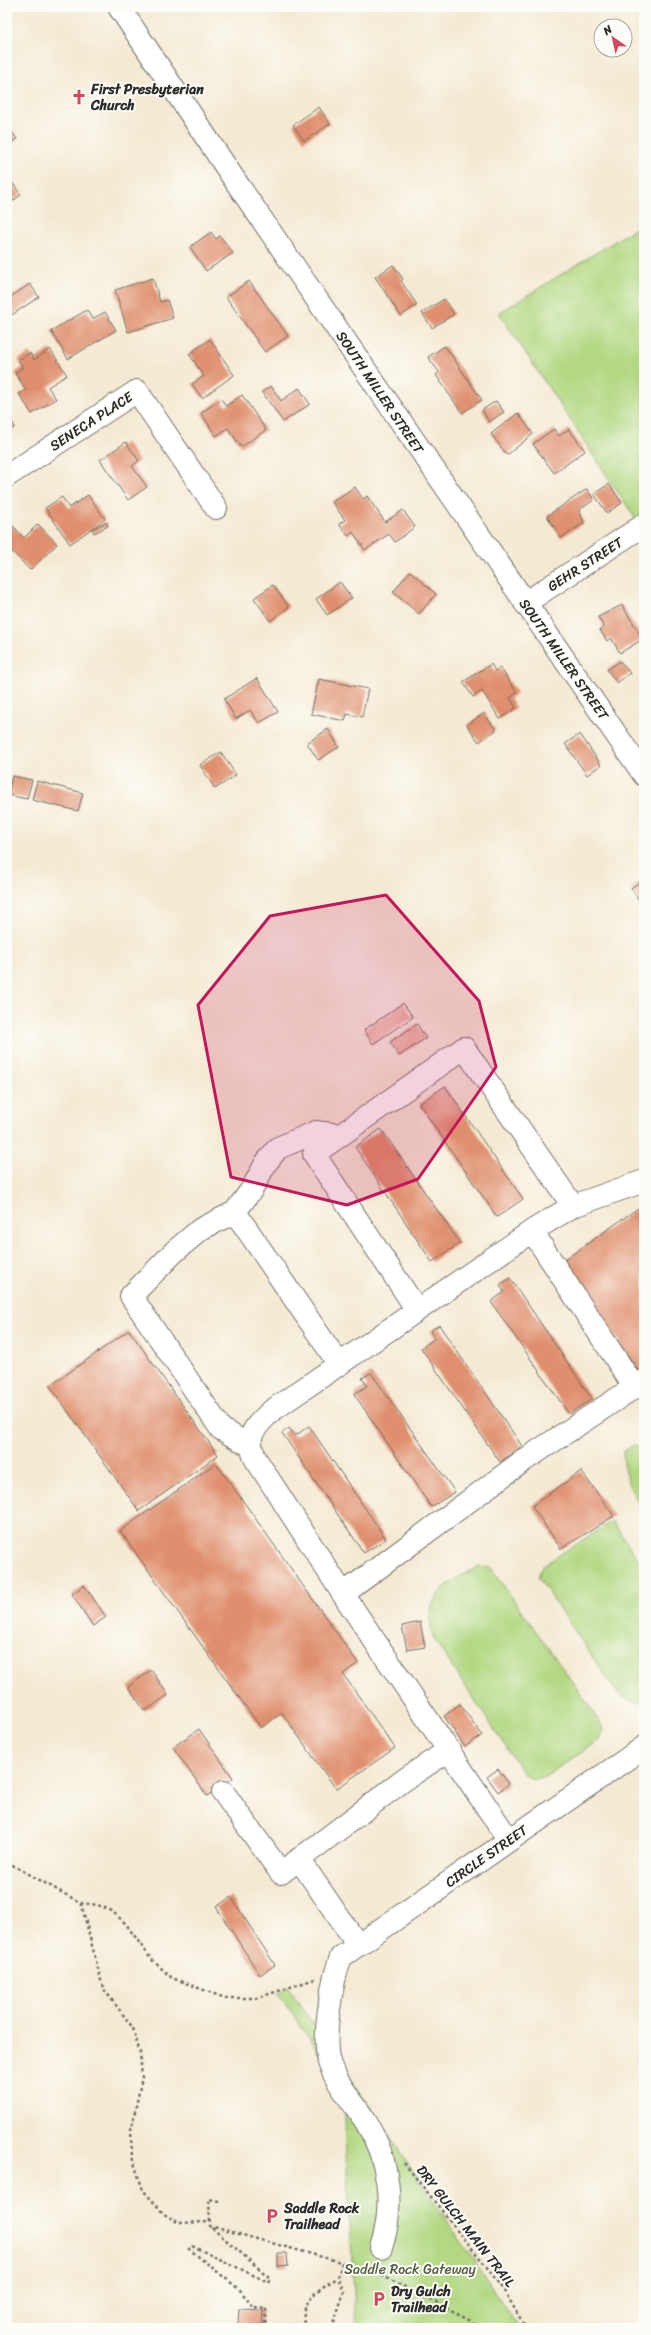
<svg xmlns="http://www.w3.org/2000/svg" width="651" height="2335" viewBox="0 0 651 2335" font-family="Sriracha,sans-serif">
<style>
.green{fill:#b2d882;stroke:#6e8256}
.building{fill:#df8f6d}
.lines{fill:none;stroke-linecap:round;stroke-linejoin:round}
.minor-casing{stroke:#716e66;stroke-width:24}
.path{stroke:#716e66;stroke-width:2.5;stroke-dasharray:3 3;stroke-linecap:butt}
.minor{stroke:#fff;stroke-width:22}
.marked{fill:#c2185b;fill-opacity:0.2;stroke:#c2185b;stroke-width:3;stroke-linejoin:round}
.labels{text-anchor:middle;stroke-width:4;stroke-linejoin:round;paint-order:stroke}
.poi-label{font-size:14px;font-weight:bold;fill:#2b2b2b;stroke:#fdfcf7;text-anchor:start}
.street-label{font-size:14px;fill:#2b2b2b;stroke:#fdfcf7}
.park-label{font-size:14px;fill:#545f45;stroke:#fdfcf7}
</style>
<rect width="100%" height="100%" fill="#fdfcf7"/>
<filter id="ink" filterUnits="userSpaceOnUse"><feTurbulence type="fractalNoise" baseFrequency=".025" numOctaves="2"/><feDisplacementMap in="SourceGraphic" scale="8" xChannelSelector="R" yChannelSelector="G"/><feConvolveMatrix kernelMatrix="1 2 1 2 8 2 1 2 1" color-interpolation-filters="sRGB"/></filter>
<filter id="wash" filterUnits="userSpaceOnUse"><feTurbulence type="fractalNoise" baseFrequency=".012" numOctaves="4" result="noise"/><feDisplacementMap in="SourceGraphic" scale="16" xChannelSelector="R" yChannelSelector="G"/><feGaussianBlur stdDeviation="0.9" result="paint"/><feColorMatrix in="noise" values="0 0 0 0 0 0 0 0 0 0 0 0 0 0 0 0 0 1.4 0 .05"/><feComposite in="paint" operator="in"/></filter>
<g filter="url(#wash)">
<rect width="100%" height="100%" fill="#f4ead3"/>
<path class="green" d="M644,223V521L639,524L499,313Z
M635,1444L644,1455V1510C628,1487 625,1480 623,1452Z
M612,1521L644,1568V1702C632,1705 624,1698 615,1690L538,1577L542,1566Z
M479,1567L491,1568L598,1718L603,1730L599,1740L545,1777L533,1779L524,1774L435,1641C419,1601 445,1582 479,1567Z
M288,1987L520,2328H356L342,2086L278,1993Z"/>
<g id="blocks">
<path class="building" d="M319,107L330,124L304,141L293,125Z
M7,125L17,139L7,145Z
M7,175L21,195L7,205Z
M211,232L216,239L220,236L233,253L206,271L190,247Z
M393,265L403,279L401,281L417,305L401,316L375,277Z
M153,278L160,302L167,300L173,318L128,332L115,290Z
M249,281L288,336L265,352L226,297Z
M30,284L39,297L7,318V299Z
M444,299L454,314L432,328L422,313Z
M87,310L92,319L105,312L116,330L68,359L51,331Z
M210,339L234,375L202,398L192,384L204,376L189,354Z
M445,346L482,400L462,413L436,375L439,372L428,357Z
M50,349L67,375L48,387L56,399L32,414L19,394L26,390L15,373L23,367L18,360L30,353L34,360Z
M271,386L281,401L299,388L310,404L283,422L262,392Z
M242,395L266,430L241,447L228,428L216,436L201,413L221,399L226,406Z
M496,401L504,412L489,422L482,410Z
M518,413L533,434L507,455L491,434Z
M7,415L15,427L7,432Z
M554,429L559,436L569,429L585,451L554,473L533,444Z
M126,442L139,461L132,466L147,487L128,500L100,460Z
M609,484L622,503L607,513L594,494Z
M355,487L363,499L367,496L385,522L403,510L415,527L395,542L389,534L365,550L353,532L348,536L339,524L345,520L332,502Z
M587,489L594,500L579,510L584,523L561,538L547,516Z
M88,495L105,519L70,544L45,508L62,497L69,508Z
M106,522L108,526L94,533L92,529Z
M11,524L24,538L38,524L57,544L30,570L7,546V528Z
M410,571L436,594L419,614L393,592Z
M340,582L352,598L327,615L316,599Z
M273,585L289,607L270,621L254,598Z
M622,605L643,639L620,653L611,638L607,641L600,630L604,627L598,617Z
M620,661L630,673L617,683L607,670Z
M491,664L495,671L500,667L517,693L510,698L516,708L500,719L482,691L473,697L463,682Z
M257,678L278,712L259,723L250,710L236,719L224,699Z
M319,679L368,689L362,717L347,714L345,721L311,714Z
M484,713L496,730L479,742L467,725Z
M328,729L339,747L318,760L307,743Z
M580,734L601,765L587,775L565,744Z
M221,752L236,775L215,789L200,765Z
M12,776L32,780L27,799L8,795Z
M37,781L83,793L78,811L32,800Z
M644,879V900L641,903L631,888Z
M403,1003L413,1017L373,1044L364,1030Z
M417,1024L426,1038L399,1056L390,1042Z
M445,1086L523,1199L497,1217L419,1104Z
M381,1129L460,1243L432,1262L355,1147Z
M644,1204V1371L640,1373L563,1261Z
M510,1278L592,1399L569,1414L491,1302L504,1292L500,1285Z
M439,1325L522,1446L500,1462L421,1348L435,1338L430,1331Z
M129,1330L218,1455L139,1511L50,1386Z
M371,1373L455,1492L431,1507L354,1394L367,1386L362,1378Z
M309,1426L386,1539L364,1553L282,1433L289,1428L295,1436Z
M216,1463L358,1663L343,1674L395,1748L336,1789L282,1713L261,1728L120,1531Z
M581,1471L614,1516L561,1549L532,1506Z
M84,1585L106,1617L93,1626L72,1594Z
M420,1622L425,1647L407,1650L402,1626Z
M151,1670L168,1695L145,1711L128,1687Z
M460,1704L482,1735L465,1747L444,1716Z
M199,1729L233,1778L207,1796L173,1747Z
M498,1769L509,1784L498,1792L487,1777Z
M231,1897L275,1965L260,1975L216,1907Z
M278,2253H287L288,2266L278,2267Z
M239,2309L263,2310L262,2326L238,2325Z"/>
</g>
</g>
<g filter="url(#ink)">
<use href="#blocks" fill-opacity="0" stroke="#716e66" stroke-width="1"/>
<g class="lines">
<defs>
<path id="minor" d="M119,7L234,179L644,775
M7,476L137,391L216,508
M525,603L644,525
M235,1212L339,1364
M532,1231L635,1388
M417,1310L314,1154L464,1048L573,1206
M249,1445L221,1429L131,1296L175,1251L201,1229L235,1212L252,1189L266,1163L278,1148L316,1132L341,1135
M343,1594L523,1461L644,1381
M223,1792L281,1873L404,1780L449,1750
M509,1840L343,1594L255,1458C245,1434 254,1429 270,1412L532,1231L573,1206L644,1181
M299,1859L357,1944
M381,2248C395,2206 389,2159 366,2122C354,2103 338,2086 330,2065C321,2042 332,1980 341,1957L644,1747"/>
</defs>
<use href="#minor" class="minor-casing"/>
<path class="path" d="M7,1862L81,1903L98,1905L112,1911L126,1924L151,1959L172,1978L225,1998H257L315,1979
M81,1903L103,1988L133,2028L140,2053L142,2077L131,2131L132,2157L143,2190L164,2214L179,2223L209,2222
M404,2163L483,2262L506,2294L526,2328
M219,2201L209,2199L210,2226L373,2271L469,2319L478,2328
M212,2228L270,2278L268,2282L192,2246L189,2249L240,2290L253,2307L266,2308L265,2328
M305,2328C298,2303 318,2288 338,2278
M332,2328L344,2292L338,2278L342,2262"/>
<use href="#minor" class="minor"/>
</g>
</g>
<path class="marked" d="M386,895L479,1001L496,1067L418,1179L347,1205L231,1177L198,1005L270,916Z"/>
<defs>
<symbol id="church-bare" viewBox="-9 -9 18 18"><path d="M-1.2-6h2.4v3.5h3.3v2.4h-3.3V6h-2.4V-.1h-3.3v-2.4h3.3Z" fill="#d1495b" stroke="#fdfcf7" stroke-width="2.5" paint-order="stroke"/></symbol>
<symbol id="parking-bare" viewBox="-9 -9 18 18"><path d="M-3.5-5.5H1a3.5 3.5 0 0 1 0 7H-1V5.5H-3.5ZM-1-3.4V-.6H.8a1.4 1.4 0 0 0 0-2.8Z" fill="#d1495b" stroke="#fdfcf7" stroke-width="2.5" paint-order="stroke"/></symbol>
</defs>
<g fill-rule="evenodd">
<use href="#church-bare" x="68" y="86" width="22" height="22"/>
<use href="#parking-bare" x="261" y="2205" width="22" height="22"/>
<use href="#parking-bare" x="368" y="2288" width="22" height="22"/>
</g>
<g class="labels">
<g class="poi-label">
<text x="91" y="94">First Presbyterian<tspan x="91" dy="16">Church</tspan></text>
<text x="284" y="2213">Saddle Rock<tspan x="284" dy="16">Trailhead</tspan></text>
<text x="391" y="2296">Dry Gulch<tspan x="391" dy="16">Trailhead</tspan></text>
</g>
<g class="street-label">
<text transform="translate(380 392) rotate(56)" y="5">SOUTH MILLER STREET</text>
<text transform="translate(91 421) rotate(-33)" y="5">SENECA PLACE</text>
<text transform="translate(585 564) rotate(-33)" y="5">GEHR STREET</text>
<text transform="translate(564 659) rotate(55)" y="5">SOUTH MILLER STREET</text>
<text transform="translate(486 1856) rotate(-35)" y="5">CIRCLE STREET</text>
<text transform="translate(466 2226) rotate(52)" y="5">DRY GULCH MAIN TRAIL</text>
</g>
<g class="park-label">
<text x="410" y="2274">Saddle Rock Gateway</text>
</g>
</g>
<rect width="651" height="2335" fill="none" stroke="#fdfcf7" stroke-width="24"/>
<g transform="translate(613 38) rotate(326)"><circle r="19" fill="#fdfcf7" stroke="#a9a8a5"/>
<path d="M0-3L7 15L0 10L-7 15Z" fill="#d1495b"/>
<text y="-6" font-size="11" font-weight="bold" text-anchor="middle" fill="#2b2b2b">N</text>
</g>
</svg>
